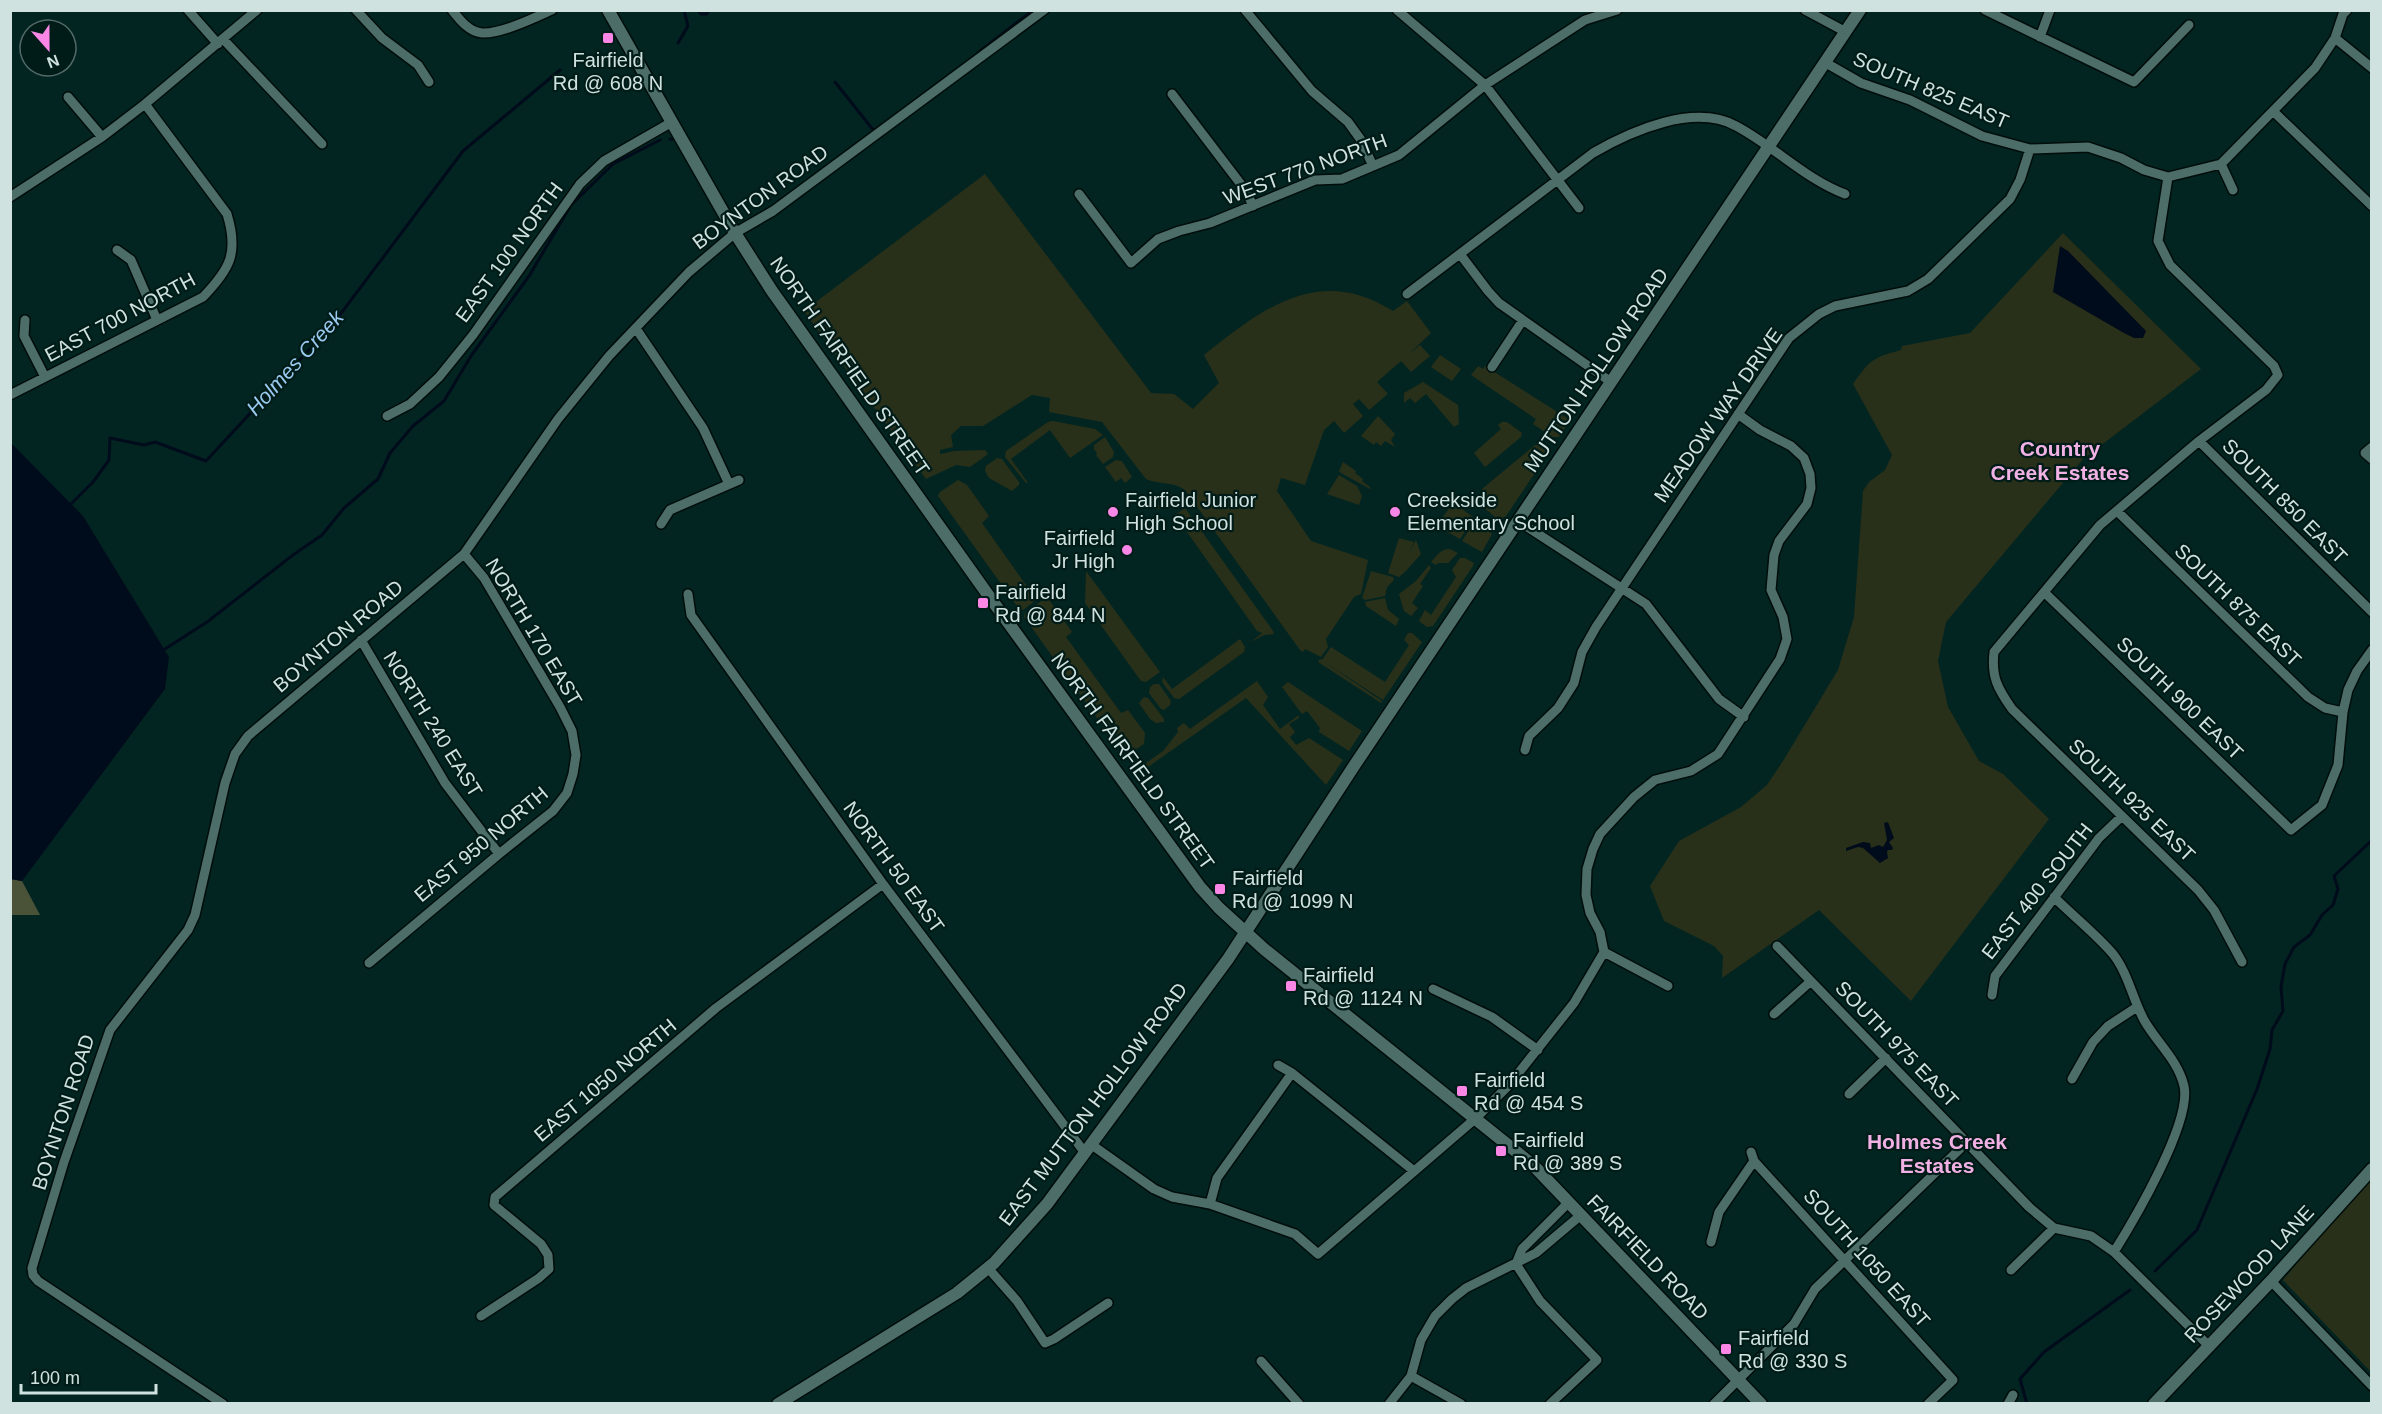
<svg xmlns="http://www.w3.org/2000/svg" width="2382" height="1414" viewBox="0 0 2382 1414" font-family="Helvetica,sans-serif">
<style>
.green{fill:#29301a}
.forest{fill:#4a5338}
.water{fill:#000b1b}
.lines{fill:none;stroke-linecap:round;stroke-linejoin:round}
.stream{stroke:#000b1b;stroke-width:3}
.minor-casing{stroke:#000d0a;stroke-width:12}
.tertiary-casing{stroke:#000d0a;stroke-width:15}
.minor{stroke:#4c6d68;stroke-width:9}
.tertiary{stroke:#4c6d68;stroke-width:12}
.poi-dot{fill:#fa87e6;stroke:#001c18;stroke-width:2}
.labels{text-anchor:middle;stroke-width:4.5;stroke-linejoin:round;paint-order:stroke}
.poi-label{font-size:20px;fill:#d0e2df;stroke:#001c18;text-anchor:start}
.street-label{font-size:20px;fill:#d0e2df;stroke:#001c18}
.water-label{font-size:21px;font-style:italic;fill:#9bcaf1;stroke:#001c18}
.neighbourhood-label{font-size:21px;font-weight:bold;fill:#f2b1e5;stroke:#001c18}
</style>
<rect width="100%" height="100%" fill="#032521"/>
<path class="green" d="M985,174L1151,393L1174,394L1193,409L1219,383L1204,355C1263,308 1319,264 1393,311L1407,301L1431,333L1409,354L1420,345L1430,356L1411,372L1401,361L1377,382L1388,394L1369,410L1359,399L1353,404L1363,416L1344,433L1334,421L1324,430L1305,485L1281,478L1277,491L1311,541L1368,560L1361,594L1354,597L1326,639L1328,647L1321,657L1305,649L1303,652L1300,650L1185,490C1173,481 1159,485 1146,479L1102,422L1049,412L1050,398L1032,395L983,426H961L951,435L953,447L940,450V454L954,451L985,450L988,454L970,467L956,465L926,479L804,311Z
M2063,233L2201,369L2083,459L1946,622L1938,661L1948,707L1979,761L2003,774L2049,819L1911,1001L1819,910L1722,978L1723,956L1714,946L1664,921L1650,886L1679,841L1741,807L1767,785L1783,761L1838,670L1854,617L1863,491L1869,482L1885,470L1892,455L1853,384C1870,360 1872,358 1901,350L1902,346L1970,333Z
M1440,355L1461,369L1452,381L1431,367Z
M1478,366L1483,369L1485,366L1570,420L1559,437H1552L1533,424L1536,419L1471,375Z
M1423,382L1458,405L1459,424L1454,427L1426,394L1415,403L1410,398L1404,403V393Z
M1378,416L1395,434L1391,440L1395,447L1385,441L1381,446L1376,442L1374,445L1361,436Z
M1053,421L1095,429L1103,435L1070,458L1050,430L1011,459L1028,483H1026L1005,457L1006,451L1048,422Z
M1502,422H1507L1522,433L1521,437L1485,467L1474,453L1501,429L1498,425Z
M1105,437L1114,452L1113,457L1103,464L1096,455L1097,453L1094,449V445Z
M1535,445H1540L1548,452L1547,455L1506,516L1501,519L1496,518L1480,504L1482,489Z
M997,458L1002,459L1019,482V485L1012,491L989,478L985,471L986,466Z
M1116,460L1122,461L1132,477L1125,483L1121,478L1116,482L1105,467Z
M1343,462L1356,471L1355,473L1363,479L1362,481L1371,488L1370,489L1341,473L1339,471Z
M1339,475L1357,486L1362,496L1359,505L1327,494Z
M958,480L967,485L989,516L982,523L1031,592L1040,587L1045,593L1023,610L1019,609L938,496L940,492Z
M1161,493L1172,494L1181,503L1177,506H1171L1168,502L1157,510Z
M1457,505L1474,518L1460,539L1440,528L1439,522L1451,506Z
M1185,508L1273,631L1274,634L1264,635L1251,642L1262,633L1257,631L1175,515Z
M1476,519L1492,534L1482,552L1462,541Z
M1399,538L1414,542L1408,555L1416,540L1421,554L1406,571L1399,577L1388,573Z
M1450,549L1458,553L1448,563H1438L1436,565L1431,562C1437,555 1441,549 1450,549Z
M1460,558H1465L1474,563L1473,566L1433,626L1427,627L1419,621L1425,610L1431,615L1456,577L1452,570Z
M1429,565L1431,568L1420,584L1423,586L1412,603L1418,608L1411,616L1404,611L1399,594L1416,581Z
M1086,571L1160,672L1146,682L1141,681L1085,603Z
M1371,571L1393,577L1394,580L1387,587L1385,596L1365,600L1362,598Z
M1047,597L1072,632L1066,637L1121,713L1128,710L1145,733L1144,744L1125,756L1123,754L1024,617L1025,613Z
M1385,598L1388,610L1399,619L1396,626L1366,606L1365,602Z
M1408,633H1412L1422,642L1383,700L1323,661L1382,701L1381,703L1318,662L1320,659L1322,660L1331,647L1385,682L1409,645L1404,640Z
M1240,639L1245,647L1244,652L1179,699L1174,698L1162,682L1163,677L1172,689Z
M1257,681L1268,697L1263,705L1280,729L1299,715V718L1289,724L1295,732L1290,737L1296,745L1309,738L1343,760L1326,785L1246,698L1138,774L1139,768L1163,751L1178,732L1177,728L1184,723L1190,729Z
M1288,682L1362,731L1349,751L1319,732L1320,728L1307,711L1302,714L1282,687Z
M1154,684H1159L1171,701L1170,705L1164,710L1161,709L1149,693L1150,687Z
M1144,697L1148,698L1164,719V722L1156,723L1150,719L1139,703Z
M2371,1176V1372L2283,1280Z"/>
<path class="forest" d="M11,879L22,881L40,915H11Z"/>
<path class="water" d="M2060,246L2068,251L2146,331L2143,338H2134L2124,333L2053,292Z
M10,442L83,516L169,657L165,689L22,881L10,879Z
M1888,822L1894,838L1889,842L1893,848L1892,850H1888L1887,852L1888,858L1880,863L1863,848L1858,847L1846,851V848L1863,842L1870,843L1871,848L1879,845L1883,847L1887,840L1884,823Z"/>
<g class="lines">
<path class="stream" d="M698,10L701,14H707L708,10
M678,43L688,26L684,10
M979,52L1033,10
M835,82L874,131L967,62
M670,139H673
M69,506L93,482L109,460L110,438L144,445L155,442L206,461L333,324L463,151L560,70
M165,649L207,622L293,555L322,535L344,508L378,479L390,453L413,426L444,401L471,356L529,276L571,205L613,164L660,140
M2155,1271L2197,1230L2257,1089L2270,1049L2272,1030L2283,1011L2281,987L2285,964L2294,947L2310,935L2322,915L2333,905L2338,889L2334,876L2372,840
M2027,1404L2020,1379L2044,1352L2130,1290"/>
<defs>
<path id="minor" d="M188,10L218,44
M356,10L382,38L418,65L429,82
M452,10C460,20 469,32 482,33C501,34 534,18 552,10
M1245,10L1312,91L1348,122L1361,140L1373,166
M1397,10L1485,85L1579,208
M1805,10L1846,32
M1985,10L2134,82L2189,25
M2040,37L2050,10
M2335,38L2372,68
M223,39L322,144
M1826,63L1861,83L1910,100L1982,136L2030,149L2088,147L2121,158L2144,170L2168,177
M1172,94L1246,191L1253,206
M68,97L102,137
M2273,111L2372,206
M2221,164L2233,190
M2168,177L2158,241L2170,265L2274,366L2278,375L2266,390L2199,441L2100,525L1994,652C1991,677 1998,689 2012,709L2198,890L2214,910L2242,962
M2168,177L2221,164L2315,68L2335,38L2343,14L2347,10
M1079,194L1131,263L1158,239L1179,231L1210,223L1315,180L1342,179L1399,155L1485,85L1585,20L1617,10
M10,197L102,137L145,104L257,10
M117,250L131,260L157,320
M1460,254L1488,291L1499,303L1611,382
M1407,294L1593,153C1631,131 1694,103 1736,126C1774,146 1805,179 1845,194
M25,320L24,336L45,377
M637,330L703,428L729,484
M1492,367L1523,320
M10,395L203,297C230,269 239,253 227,214L145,104
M387,416L410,404L439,377L473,335L580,184L604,161L672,122
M2199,441L2372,612
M2372,447L2365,453L2372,459
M2117,511L2308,697L2325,708L2343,712
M1518,521L1646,604L1719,699L1744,717
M661,524L670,510L739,480
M2044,592L2291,830L2322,805L2338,765L2343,712L2348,690L2357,671L2372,650
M688,594L691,615L883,884L1085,1153
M361,640L445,783L499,854
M1525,750L1529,736L1558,708L1574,683L1582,652L1596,627L1789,338L1819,314L1835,306L1908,291L1928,279L2010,199L2020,180L2030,149
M2054,897C2073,916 2096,934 2113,954C2128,973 2133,1000 2144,1020C2157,1043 2178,1060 2184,1086C2192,1122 2134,1220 2114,1252
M1777,946L2029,1207L2054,1228L2091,1236L2114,1252L2210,1347
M1604,952L1668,986
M369,963L499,854L553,811L567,793L573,774L576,755L572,731L560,707L484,578L464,554
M1433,989L1492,1017L1538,1050
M1992,995L1995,976L2099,838L2122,816
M1774,1014L1811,981
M1278,1065L1292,1073L1414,1171
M2072,1079L2093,1042L2108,1026L2137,1007
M1849,1094L1886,1058
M1092,1145L1154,1189L1172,1197L1210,1204L1295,1234L1318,1254L1476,1118L1509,1085L1574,1003L1604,952L1600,932L1590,913L1586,895L1587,869L1593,849L1600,834L1634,797L1655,780L1691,771L1718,754L1780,659L1787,639L1783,617L1771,590L1774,555L1779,541L1807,504L1811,488L1810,474L1804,458L1791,446L1760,430L1738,414
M1751,1152L1754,1161L1953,1380L1928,1404
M1210,1204L1217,1178L1292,1073
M1711,1242L1719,1212L1754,1161
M1516,1264L1540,1301L1597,1360L1550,1404
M1516,1264L1522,1249L1569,1202
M988,1268L1017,1301L1045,1343L1054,1339L1108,1303
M2011,1270L2054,1228
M2271,1281L2372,1386
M481,1316L539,1278L549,1269L548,1255L541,1244L494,1205L495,1197L716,1008L883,884
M1261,1361L1299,1404
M1411,1376L1461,1404
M223,1404L38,1281L33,1275L32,1268L64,1162L110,1030L188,930L195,915L225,783L235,754L248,736L464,554L558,419L609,356L689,272L735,233L773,211L1044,10
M1389,1404L1411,1376L1421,1340L1435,1316L1452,1299L1466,1288L1536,1253L1581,1215
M1714,1404L1794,1324L1815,1289L1967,1142
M2008,1404L2013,1395"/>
<path id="tertiary" d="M608,10L735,233L772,291L986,592L1200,887L1219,908L1264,949L1534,1166L1761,1404
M778,1404L957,1293L994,1263L1047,1204L1228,959L1354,766L1860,10
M2154,1404L2271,1281L2372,1169"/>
</defs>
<use href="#minor" class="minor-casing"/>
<use href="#tertiary" class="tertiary-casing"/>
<use href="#minor" class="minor"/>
<use href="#tertiary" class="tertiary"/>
</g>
<g class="poi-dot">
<rect x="602" y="32" width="12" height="12" rx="3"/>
<circle cx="1113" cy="512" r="6"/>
<circle cx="1395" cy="512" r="6"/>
<circle cx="1127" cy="550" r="6"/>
<rect x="977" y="597" width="12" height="12" rx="3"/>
<rect x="1214" y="883" width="12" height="12" rx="3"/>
<rect x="1285" y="980" width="12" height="12" rx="3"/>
<rect x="1456" y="1085" width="12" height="12" rx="3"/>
<rect x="1495" y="1145" width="12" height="12" rx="3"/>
<rect x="1720" y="1343" width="12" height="12" rx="3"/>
</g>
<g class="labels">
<g class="poi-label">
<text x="608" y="67" text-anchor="middle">Fairfield<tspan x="608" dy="23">Rd @ 608 N</tspan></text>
<text x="1125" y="507">Fairfield Junior<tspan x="1125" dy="23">High School</tspan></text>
<text x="1407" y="507">Creekside<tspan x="1407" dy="23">Elementary School</tspan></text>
<text x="1115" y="545" text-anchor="end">Fairfield<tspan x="1115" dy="23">Jr High</tspan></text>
<text x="995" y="599">Fairfield<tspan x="995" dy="23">Rd @ 844 N</tspan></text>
<text x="1232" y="885">Fairfield<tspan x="1232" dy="23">Rd @ 1099 N</tspan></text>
<text x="1303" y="982">Fairfield<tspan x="1303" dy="23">Rd @ 1124 N</tspan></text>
<text x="1474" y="1087">Fairfield<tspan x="1474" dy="23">Rd @ 454 S</tspan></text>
<text x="1513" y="1147">Fairfield<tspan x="1513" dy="23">Rd @ 389 S</tspan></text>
<text x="1738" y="1345">Fairfield<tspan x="1738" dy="23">Rd @ 330 S</tspan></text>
</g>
<g class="street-label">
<text transform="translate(1931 90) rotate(23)" y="7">SOUTH 825 EAST</text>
<text transform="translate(1305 169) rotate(-20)" y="7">WEST 770 NORTH</text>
<text transform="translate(760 197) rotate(-36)" y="7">BOYNTON ROAD</text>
<text transform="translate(509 252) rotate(-54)" y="7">EAST 100 NORTH</text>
<text transform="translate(120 317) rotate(-28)" y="7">EAST 700 NORTH</text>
<text transform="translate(850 366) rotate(55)" y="7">NORTH FAIRFIELD STREET</text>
<text transform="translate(1596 370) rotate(-56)" y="7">MUTTON HOLLOW ROAD</text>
<text transform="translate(1718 415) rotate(-55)" y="7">MEADOW WAY DRIVE</text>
<text transform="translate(2285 501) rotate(45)" y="7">SOUTH 850 EAST</text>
<text transform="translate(2238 605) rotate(44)" y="7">SOUTH 875 EAST</text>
<text transform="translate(534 632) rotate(59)" y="7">NORTH 170 EAST</text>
<text transform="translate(338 636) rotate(-40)" y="7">BOYNTON ROAD</text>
<text transform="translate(2180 698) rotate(44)" y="7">SOUTH 900 EAST</text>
<text transform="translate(433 724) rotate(58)" y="7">NORTH 240 EAST</text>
<text transform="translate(1133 761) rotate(54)" y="7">NORTH FAIRFIELD STREET</text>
<text transform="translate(2132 800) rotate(44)" y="7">SOUTH 925 EAST</text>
<text transform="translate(481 844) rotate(-40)" y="7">EAST 950 NORTH</text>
<text transform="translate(894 867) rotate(54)" y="7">NORTH 50 EAST</text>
<text transform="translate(2037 891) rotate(-52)" y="7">EAST 400 SOUTH</text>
<text transform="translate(1897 1044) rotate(46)" y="7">SOUTH 975 EAST</text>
<text transform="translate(605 1080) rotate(-40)" y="7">EAST 1050 NORTH</text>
<text transform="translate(1093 1104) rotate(-53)" y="7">EAST MUTTON HOLLOW ROAD</text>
<text transform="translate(63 1112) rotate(-72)" y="7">BOYNTON ROAD</text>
<text transform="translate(1648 1257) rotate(46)" y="7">FAIRFIELD ROAD</text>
<text transform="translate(1867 1258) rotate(48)" y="7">SOUTH 1050 EAST</text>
<text transform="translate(2249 1274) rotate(-47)" y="7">ROSEWOOD LANE</text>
</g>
<g class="water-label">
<text transform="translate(295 363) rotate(-48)" y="7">Holmes Creek</text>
</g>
<g class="neighbourhood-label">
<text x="2060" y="456">Country<tspan x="2060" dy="24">Creek Estates</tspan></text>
<text x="1937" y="1149">Holmes Creek<tspan x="1937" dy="24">Estates</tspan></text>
</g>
</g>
<rect width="2382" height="1414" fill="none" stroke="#d0e2df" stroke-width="24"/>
<g transform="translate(48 48) rotate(159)"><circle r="28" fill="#001c18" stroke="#536b68" stroke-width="1.5"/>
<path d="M0-4.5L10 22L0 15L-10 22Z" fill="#fa87e6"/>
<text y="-9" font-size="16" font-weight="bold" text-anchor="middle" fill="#d0e2df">N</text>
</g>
<path d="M21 1384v9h135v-9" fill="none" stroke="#d0e2df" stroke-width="3"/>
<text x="30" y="1384" font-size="18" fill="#d0e2df" stroke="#001c18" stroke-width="4.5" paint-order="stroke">100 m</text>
</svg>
